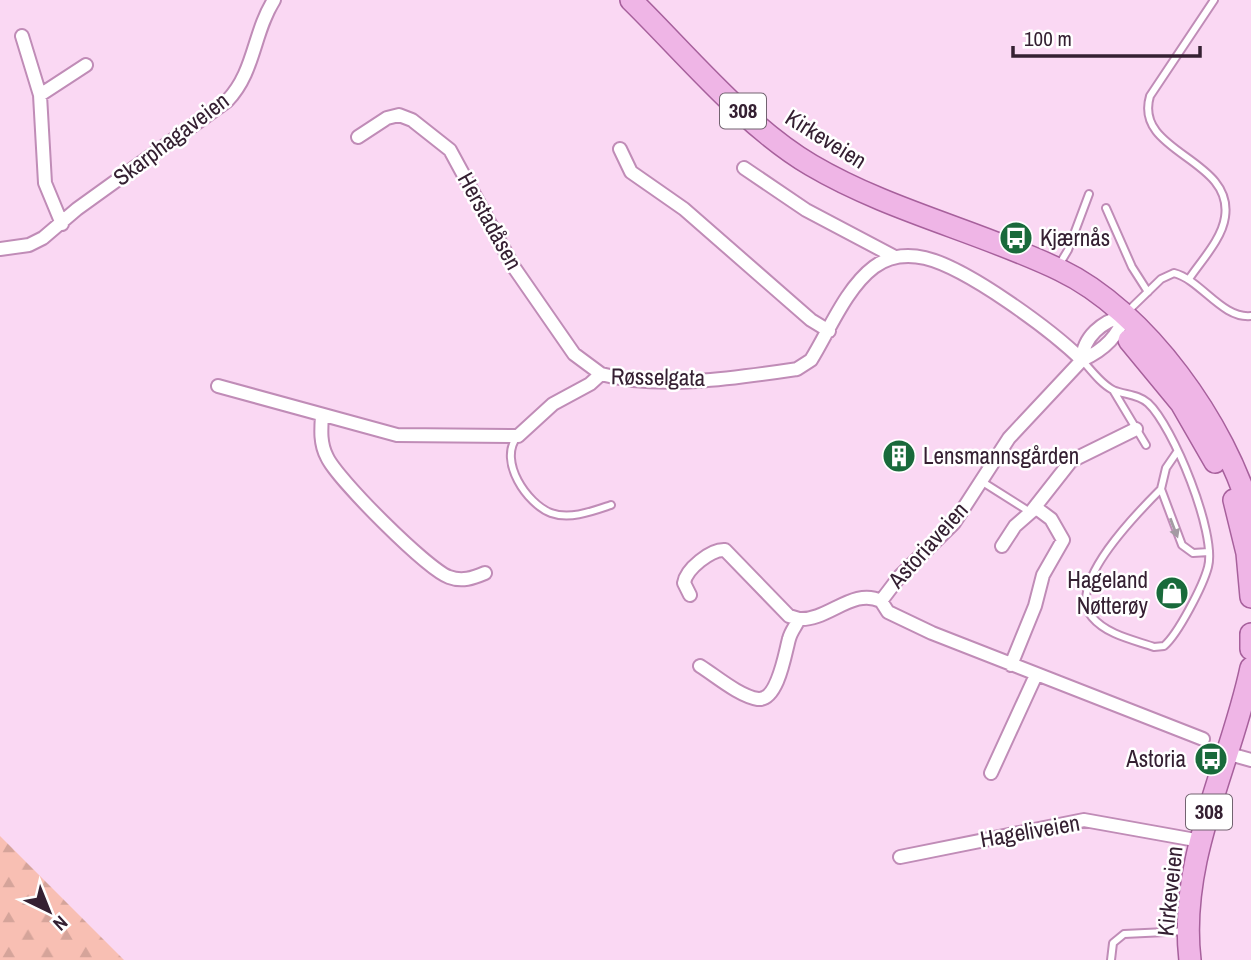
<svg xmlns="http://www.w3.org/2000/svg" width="1251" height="960" viewBox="0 0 1251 960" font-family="'Archivo Narrow',sans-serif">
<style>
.forest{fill:url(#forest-firs)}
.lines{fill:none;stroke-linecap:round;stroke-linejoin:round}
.service-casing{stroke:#c08cb7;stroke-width:10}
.minor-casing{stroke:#c08cb7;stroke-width:16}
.primary-casing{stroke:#a7609c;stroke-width:24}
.service{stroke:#fff;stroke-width:6}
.minor{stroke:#fff;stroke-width:12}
.primary{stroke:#efb5e6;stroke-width:21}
.oneway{fill:#a49ba3}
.labels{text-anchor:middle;stroke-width:5;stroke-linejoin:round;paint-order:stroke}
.shield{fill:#fff;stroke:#726370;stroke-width:2}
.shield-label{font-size:21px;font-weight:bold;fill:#352032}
.street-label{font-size:23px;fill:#352032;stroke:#fff}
.poi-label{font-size:23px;fill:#352032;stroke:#fff;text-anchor:start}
</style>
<defs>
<pattern id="forest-firs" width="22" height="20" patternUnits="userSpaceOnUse" patternTransform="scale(1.75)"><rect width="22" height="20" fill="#f8bfb3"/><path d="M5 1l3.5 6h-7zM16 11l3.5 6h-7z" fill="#d5a49a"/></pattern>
</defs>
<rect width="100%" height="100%" fill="#fad8f3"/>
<path class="forest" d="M0,836L124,960H0Z"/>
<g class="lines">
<defs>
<path id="service" d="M1106,208L1132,267L1148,292
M1059,265L1068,250L1089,194
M1189,279C1201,261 1222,239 1225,217C1234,158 1133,153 1150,96L1214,0
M1127,312L1161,279L1174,273C1201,280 1222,319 1251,316
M1082,360C1091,370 1101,384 1113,390C1125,395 1138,394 1148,403C1173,426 1217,534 1208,567C1203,586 1178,634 1164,646L1154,647C1134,640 1107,635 1092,617C1065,585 1139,511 1161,489
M1113,390L1146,445
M517,437C498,461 527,504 551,513C570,520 593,511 611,505
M1177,452L1166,468L1161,489L1182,545L1193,553L1209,552
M981,481L1030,512
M1111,960L1113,943L1124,934L1187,931"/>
<path id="minor" d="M22,36L40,95
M358,137L387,118L399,115L412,120L450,150L513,266L574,354L601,374
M620,149L631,172L684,209L811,320L829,331
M744,168L806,210L895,257
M62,224L45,183L40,95L86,65
M0,249L29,245L43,238L77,209L227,101C255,72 253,33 274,0
M218,386L397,435L518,436L553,404L590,384L601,374C659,390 737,378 797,369L811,360C829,331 846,288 874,267C889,256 907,254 925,258C967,268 1050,329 1082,360
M322,415C321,430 320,444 327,457C337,479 427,569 449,577C462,582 473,578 485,573
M1002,546L1015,526L1031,512L1071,461L1136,429
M690,595L684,583C686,569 711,549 725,550L789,616L799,619
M881,601L888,612L932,633L1203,739
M1011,665L1035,606L1043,575L1063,540L1051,519L1035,507
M700,666C716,676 739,696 758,699C778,701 785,653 789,639C791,631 796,626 799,619C828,621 853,587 881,601L900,576L954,523L1009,438L1082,360C1102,351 1118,338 1124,316C1102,321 1083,337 1082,360
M1226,753L1251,760
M991,773L1036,675
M900,857L1084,820L1201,841"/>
<path id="primary" d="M631,0C685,53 746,127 811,165C889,211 979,231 1060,270C1146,311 1226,425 1251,515
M1129,340L1181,403L1215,462
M1234,500L1247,553L1251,597
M1251,634V649
M1190,960C1178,858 1231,764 1251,668"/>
</defs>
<use href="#service" class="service-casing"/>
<use href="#minor" class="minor-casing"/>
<use href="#primary" class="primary-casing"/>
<use href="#service" class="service"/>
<use href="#minor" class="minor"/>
<use href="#primary" class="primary"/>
</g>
<defs><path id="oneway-solid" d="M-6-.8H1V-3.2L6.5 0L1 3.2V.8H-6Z" transform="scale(1.75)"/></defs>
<use class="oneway" href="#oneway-solid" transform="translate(1174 528) rotate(69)"/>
<defs>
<symbol id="bus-disc" viewBox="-11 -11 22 22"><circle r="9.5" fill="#196a3b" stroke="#fff"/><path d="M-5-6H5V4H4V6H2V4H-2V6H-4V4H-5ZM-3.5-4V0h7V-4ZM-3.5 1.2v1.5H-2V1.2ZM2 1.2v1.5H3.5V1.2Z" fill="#fff"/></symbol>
<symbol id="building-disc" viewBox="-11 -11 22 22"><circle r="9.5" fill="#196a3b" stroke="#fff"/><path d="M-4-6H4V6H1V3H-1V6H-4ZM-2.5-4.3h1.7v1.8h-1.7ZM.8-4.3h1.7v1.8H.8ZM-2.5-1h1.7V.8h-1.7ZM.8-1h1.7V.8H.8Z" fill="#fff"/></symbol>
<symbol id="shop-disc" viewBox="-11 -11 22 22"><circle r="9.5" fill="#196a3b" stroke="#fff"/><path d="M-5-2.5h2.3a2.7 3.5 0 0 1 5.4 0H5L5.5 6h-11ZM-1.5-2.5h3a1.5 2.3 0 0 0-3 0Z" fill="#fff"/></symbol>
</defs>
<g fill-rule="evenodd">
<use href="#bus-disc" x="997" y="219" width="38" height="38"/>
<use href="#building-disc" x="880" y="437" width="38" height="38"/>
<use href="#shop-disc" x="1153" y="574" width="38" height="38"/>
<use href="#bus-disc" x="1192" y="740" width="38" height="38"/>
</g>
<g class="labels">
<g class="shield">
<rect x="720" y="93.5" width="46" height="35" rx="5"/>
<rect x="1186" y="794.5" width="46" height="35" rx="5"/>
</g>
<g class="shield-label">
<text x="743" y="118">308</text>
<text x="1209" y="819">308</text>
</g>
<g class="street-label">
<text transform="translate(171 139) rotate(-37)" y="8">Skarphagaveien</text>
<text transform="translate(826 139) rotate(32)" y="8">Kirkeveien</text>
<text transform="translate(490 221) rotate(61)" y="8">Herstadåsen</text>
<text transform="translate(658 377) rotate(1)" y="8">Røsselgata</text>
<text transform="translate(928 545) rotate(-48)" y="8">Astoriaveien</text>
<text transform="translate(1030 831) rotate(-10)" y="8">Hageliveien</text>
<text transform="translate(1170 891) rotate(-84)" y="8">Kirkeveien</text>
</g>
<g class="poi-label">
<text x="1040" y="246">Kjærnås</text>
<text x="923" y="464">Lensmannsgården</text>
<text x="1148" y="588" text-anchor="end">Hageland<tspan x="1148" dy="26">Nøtterøy</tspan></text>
<text x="1186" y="767" text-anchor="end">Astoria</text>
</g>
</g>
<g transform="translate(49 911) rotate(137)" stroke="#ffffff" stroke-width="5" paint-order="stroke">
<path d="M0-5L12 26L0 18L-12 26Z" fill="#352032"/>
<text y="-10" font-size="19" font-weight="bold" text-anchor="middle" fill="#352032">N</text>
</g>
<path d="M1013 46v10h187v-10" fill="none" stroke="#352032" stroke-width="3.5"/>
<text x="1024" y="46" font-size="21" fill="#352032" stroke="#ffffff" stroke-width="5" paint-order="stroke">100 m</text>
</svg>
